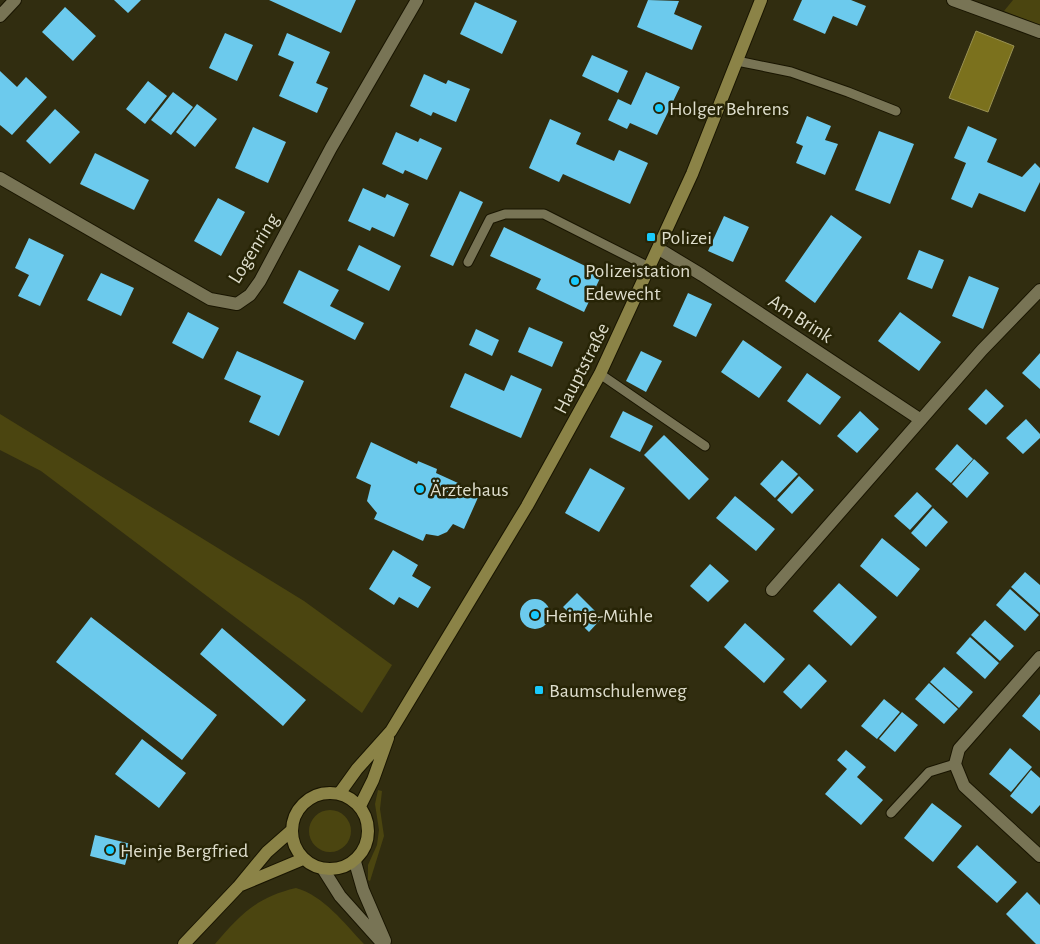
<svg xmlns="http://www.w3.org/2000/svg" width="1040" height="944" viewBox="0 0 1040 944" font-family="'Alegreya Sans',sans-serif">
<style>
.green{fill:#4b4510}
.water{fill:#7b711d;stroke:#999152}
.building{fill:#6ccaed}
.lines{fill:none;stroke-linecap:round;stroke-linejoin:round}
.service-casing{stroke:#191500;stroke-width:11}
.minor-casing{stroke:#191500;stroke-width:14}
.secondary-casing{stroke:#191500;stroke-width:14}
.service{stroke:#787455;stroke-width:9}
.minor{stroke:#787455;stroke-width:12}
.secondary{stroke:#8b8347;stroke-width:12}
.poi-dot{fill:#19cafc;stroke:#272406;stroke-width:2}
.labels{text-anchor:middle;stroke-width:5;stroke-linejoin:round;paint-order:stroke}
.poi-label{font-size:20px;fill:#deddcc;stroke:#272406;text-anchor:start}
.street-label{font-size:20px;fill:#deddcc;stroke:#272406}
</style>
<rect width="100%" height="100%" fill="#312d10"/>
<path class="green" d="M1013,0H1040V25L1004,11Z
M0,414L304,601L392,665L362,713L41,471L0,450Z
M378,790L382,791L380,809L384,836L370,881L368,880V865L377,845L379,830L375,804Z
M309 831a21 21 0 1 1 42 0a21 21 0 1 1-42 0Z
M296,888C324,896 344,923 364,944H215C241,914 257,897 296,888Z"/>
<path class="water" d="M976,31L1014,46L988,112L949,98Z"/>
<path class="building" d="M114,0H141L128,13Z
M269,0H356L341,33Z
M648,0L679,1L674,14L702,26L692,50L637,27Z
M802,0H851L866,6L857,26L833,16L825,34L793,20Z
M475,2L517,21L502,54L460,34Z
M65,7L96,36L73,61L42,32Z
M225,33L253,45L237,81L209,68Z
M287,33L330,52L316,83L328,88L317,113L279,96L294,62L278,55Z
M592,55L628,71L618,93L582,76Z
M0,71L17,87L26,77L47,97L12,135L0,125Z
M646,72L680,87L657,135L630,123L627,129L608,120L618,99L631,105Z
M424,74L446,84L448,80L470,89L456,122L433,112L431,116L410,106Z
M148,81L167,96L145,124L126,109Z
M173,92L193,107L171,135L151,120Z
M197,104L217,119L195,147L176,132Z
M55,109L80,132L50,164L26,141Z
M807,116L831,126L825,140L838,144L825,175L796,163L803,146L796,143Z
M550,119L581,133L576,144L614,161L619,150L648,163L630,204L563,174L559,182L529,168Z
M968,126L997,139L987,162L1022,177L1035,163L1040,168V182L1025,212L979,193L972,208L951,199L966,163L954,158Z
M253,127L286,142L268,183L235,168Z
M879,131L914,144L890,204L855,190Z
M396,132L418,142L420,138L442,148L427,180L405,170L403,174L382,164Z
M95,153L149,180L134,210L80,184Z
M363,188L385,198L387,194L409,204L394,237L372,227L370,231L348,221Z
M460,191L483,202L453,266L430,256Z
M218,198L245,212L221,256L194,241Z
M831,215L862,237L815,303L785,281Z
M724,216L749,227L733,262L708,251Z
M504,227L602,274L584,312L536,289L541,279L490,256Z
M29,238L64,255L40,306L18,296L29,275L15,268Z
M359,245L401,266L389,291L347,270Z
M919,250L944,260L932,289L907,279Z
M299,270L339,290L330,306L364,323L355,340L283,303Z
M101,273L134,288L121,316L87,300Z
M969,276L999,288L983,329L952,316Z
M688,293L712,304L696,337L673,326Z
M188,312L219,328L203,359L172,343Z
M900,312L941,342L919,371L878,341Z
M529,327L563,342L552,367L518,352Z
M476,329L499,340L492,356L469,345Z
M743,340L782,367L759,398L721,372Z
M237,351L304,381L279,436L249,422L261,396L224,379Z
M641,351L662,361L646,392L626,381Z
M1040,353V389L1022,373Z
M465,373L504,391L511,375L542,389L521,438L450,407Z
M807,373L841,397L820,425L787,401Z
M986,389L1004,406L986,425L968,409Z
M623,411L653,426L640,452L610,437Z
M860,411L879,429L857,453L837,436Z
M1026,419L1040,434V438L1023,454L1006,438Z
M664,435L709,479L689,500L644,455Z
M371,442L417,464L418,461L437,469L436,473L480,493L464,529L453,524L447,532L438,536L426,534L423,541L374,519L377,513L367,501L371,485L356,478Z
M957,444L973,459L951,483L935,469Z
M974,459L989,473L967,498L952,484Z
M782,460L798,474L775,498L760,484Z
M590,468L625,488L599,532L565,513Z
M799,476L814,490L792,514L777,500Z
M917,492L932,506L910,530L894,516Z
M735,496L775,529L756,551L716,518Z
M933,508L948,522L926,547L911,533Z
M882,538L920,569L897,597L860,566Z
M393,550L418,565L412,576L431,587L418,608L399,597L394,605L369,589Z
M710,564L729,581L708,602L690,586Z
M1025,572L1040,585V613L1011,587Z
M839,583L877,617L851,646L813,611Z
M1010,589L1039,615L1025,631L996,605Z
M577,593L602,618L589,632L563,607Z
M520 614a15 15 0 1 1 30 0a15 15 0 1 1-30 0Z
M91,617L217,715L182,760L56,662Z
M985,620L1014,646L1000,661L971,635Z
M745,623L785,659L764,683L724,647Z
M222,628L306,700L283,726L200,654Z
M970,637L999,663L985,679L956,653Z
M809,664L827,681L801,709L783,692Z
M944,667L973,692L959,708L930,682Z
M929,683L958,709L944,724L915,699Z
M1040,694V731L1022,716Z
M884,699L900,712L877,739L861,726Z
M902,712L918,725L895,752L879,739Z
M142,739L186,773L159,808L115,774Z
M1010,748L1032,767L1011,792L989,774Z
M846,750L866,767L857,777L883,800L861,825L825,794L847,769L837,760Z
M1031,770L1040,778V805L1032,814L1010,796Z
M932,803L962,826L933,862L904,838Z
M95,835L131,844L125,865L90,856Z
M977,845L1017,882L997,903L957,867Z
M1027,892L1040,905V944H1036L1006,914Z"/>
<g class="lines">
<defs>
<path id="service" d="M737,61L791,72L848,92L896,111
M468,262L490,219L505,214H544L651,268
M600,374L705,446
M891,813L929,772L955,764"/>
<path id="minor" d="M953,0L1040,32
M0,16L15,0
M0,178L210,299L237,304L250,295L260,281L331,148L417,0
M659,249L702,275L921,420
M772,590L982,350L1040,290
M1040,657L959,749L955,764L964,786L1040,856
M355,862L363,890L385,941
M323,869L340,896L383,944"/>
<path id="secondary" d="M292 831a38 38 0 1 1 76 0a38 38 0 1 1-76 0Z
M339,794L357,769L391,731L527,506L600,374L692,174L761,0
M360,806L373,780L388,738
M241,885L303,859
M184,944L238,887L267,852L292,830"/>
</defs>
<use href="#service" class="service-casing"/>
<use href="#minor" class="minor-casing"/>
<use href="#secondary" class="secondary-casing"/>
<use href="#service" class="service"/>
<use href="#minor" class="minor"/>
<use href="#secondary" class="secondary"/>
</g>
<g class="poi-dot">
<circle cx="659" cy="108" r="5"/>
<rect x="646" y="232" width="10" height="10" rx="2.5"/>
<circle cx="575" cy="281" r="5"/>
<circle cx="420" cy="489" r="5"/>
<circle cx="535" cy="615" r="5"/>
<rect x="534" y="685" width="10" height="10" rx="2.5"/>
<circle cx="110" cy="850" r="5"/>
</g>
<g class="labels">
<g class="poi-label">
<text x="669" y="115">Holger Behrens</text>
<text x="661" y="244">Polizei</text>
<text x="585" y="277">Polizeistation<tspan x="585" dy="23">Edewecht</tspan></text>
<text x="430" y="496">Ärztehaus</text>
<text x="545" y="622">Heinje-Mühle</text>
<text x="549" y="697">Baumschulenweg</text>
<text x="120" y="857">Heinje Bergfried</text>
</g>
<g class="street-label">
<text transform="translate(253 248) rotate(-58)" y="7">Logenring</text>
<text transform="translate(801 318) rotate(33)" y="7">Am Brink</text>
<text transform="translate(581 368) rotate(-63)" y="7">Hauptstraße</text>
</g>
</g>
</svg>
